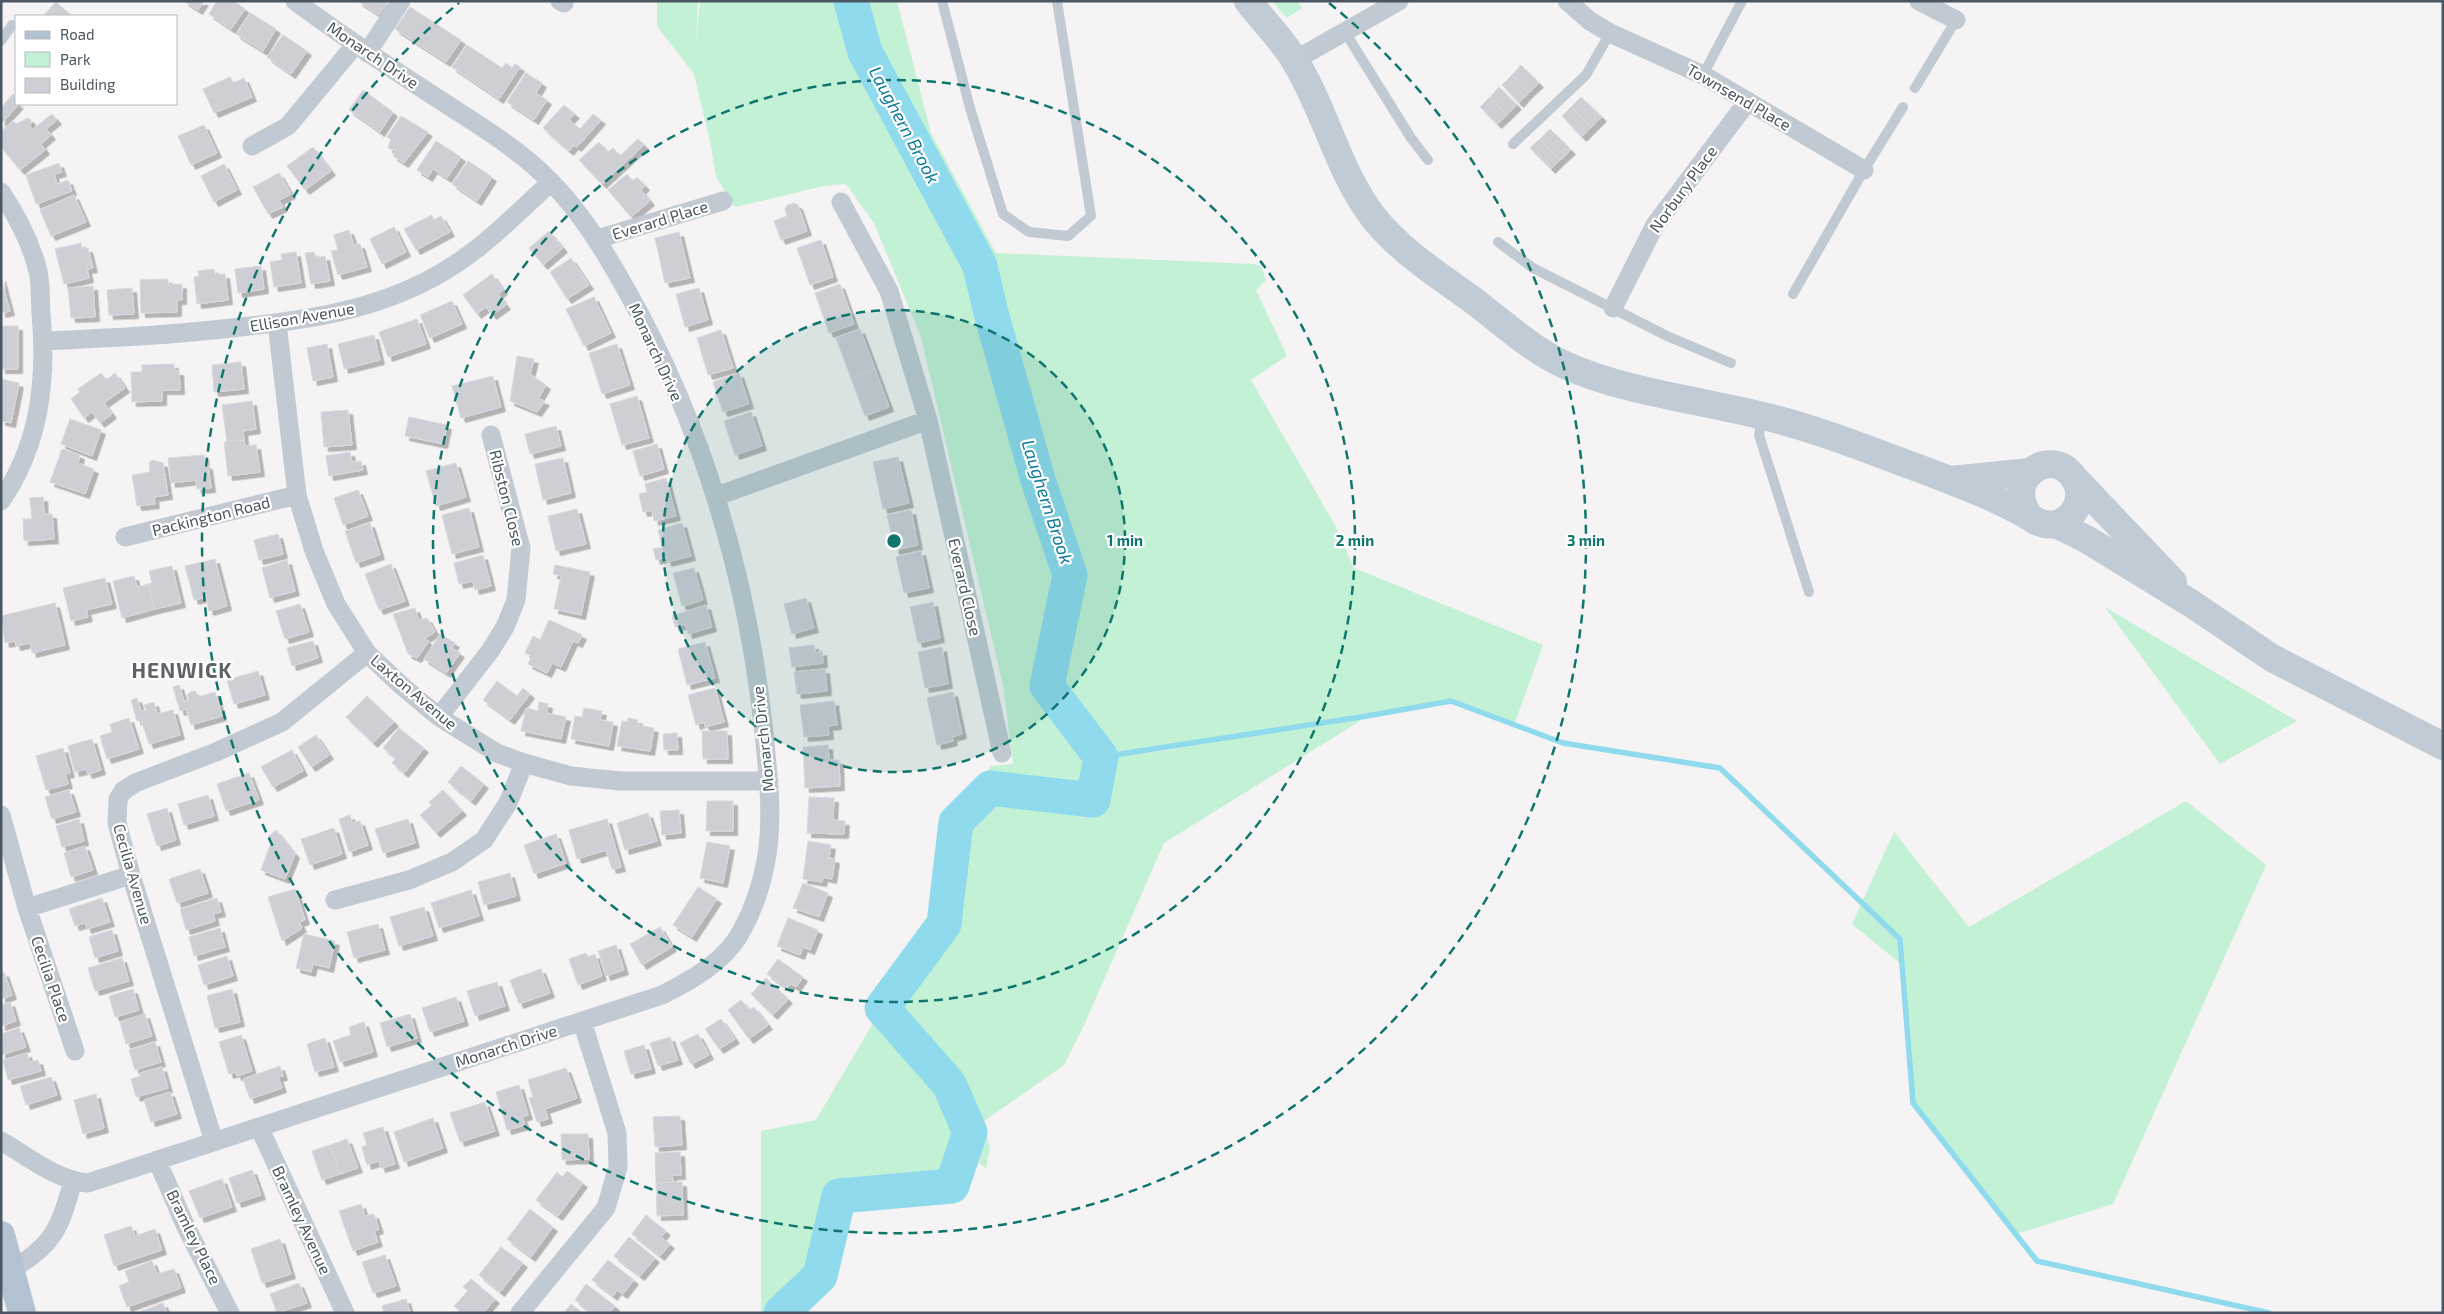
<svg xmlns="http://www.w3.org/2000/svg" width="2444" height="1314" viewBox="0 0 2444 1314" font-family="'Exo 2',sans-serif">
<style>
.green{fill:#c3f1d5;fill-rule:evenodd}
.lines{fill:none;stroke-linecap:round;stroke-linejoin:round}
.stream{stroke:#90daee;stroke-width:5.5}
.river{stroke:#90daee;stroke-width:35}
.building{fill:#cdcfd5;stroke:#d7d9de;filter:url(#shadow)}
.service{stroke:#c1cad2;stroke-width:10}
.minor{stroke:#c1cad2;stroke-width:19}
.secondary{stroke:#c1cbd6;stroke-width:28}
.primary{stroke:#b3c2d1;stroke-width:28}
.ring{fill:none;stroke:#0f766e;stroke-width:2.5;stroke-dasharray:9 6}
.labels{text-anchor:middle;stroke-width:4.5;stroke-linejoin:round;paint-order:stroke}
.street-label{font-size:16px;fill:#4a5661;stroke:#fff}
.water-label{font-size:18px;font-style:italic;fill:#0c7c9b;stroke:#fff}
.district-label{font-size:21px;font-weight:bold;letter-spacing:1px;fill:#5f6368;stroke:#fff}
.centre{fill:#0f766e;stroke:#fff;stroke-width:2.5}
.ring-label{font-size:15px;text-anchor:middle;font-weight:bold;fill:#0f766e;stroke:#fff;stroke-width:4.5;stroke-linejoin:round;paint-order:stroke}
</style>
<defs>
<filter id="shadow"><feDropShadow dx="4.5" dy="4.5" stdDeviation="0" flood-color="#0004"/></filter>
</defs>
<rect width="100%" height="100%" fill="#f5f3f3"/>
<path class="green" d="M657,1H698L696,41L700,1H897L931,133L996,253L1254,264L1261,266L1266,280L1256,290L1287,356L1251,380L1335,525L1354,568L1543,645L1514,725L1451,701L1368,716L1164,843L1084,1025L1064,1065L983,1122L990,1147L986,1169L974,1158L952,1186L839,1196L820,1276L781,1313H761V1131L816,1120L882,1008L944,924L956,822L991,766L1013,764L1003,685L921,337L874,223L846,184L824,186L735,207L716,177L711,146L694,74L657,26ZM1321,724L1150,753L1110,756Z
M1272,1H1297L1302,8L1287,18Z
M2105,607L2297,721L2220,764Z
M2186,801L2266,865L2113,1204L2016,1234L1913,1103L1902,965L1852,924L1894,832L1969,927Z"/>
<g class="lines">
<path class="stream" d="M1101,757L1367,716L1451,701L1563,743L1720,768L1900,939L1913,1103L2037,1261L2269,1313"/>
<path class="river" d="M781,1313L820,1276L839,1196L952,1186L970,1132L949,1084L882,1008L944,924L956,822L990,788L1093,800L1101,757L1047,686L1070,575L1038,480L991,313L980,266L865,52L851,1"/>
</g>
<path class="building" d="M184,1H204L198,10Z
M217,1H234L245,9L231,29L209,14Z
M358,1H388L379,15Z
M56,2L72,16H43Z
M410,7L461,40L446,62L395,29Z
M250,13L276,29L263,51L236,34Z
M283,35L307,51L291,74L267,57Z
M467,45L502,68L506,63L512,68L515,64L520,67L499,99L452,67Z
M1521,65L1539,83L1529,92L1512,75Z
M526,73L542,83L536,93L547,100L534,120L507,102Z
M1512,75L1529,92L1519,103L1502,85Z
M230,77L233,83L244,78L252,97L214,113L203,89Z
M1499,87L1517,105L1507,115L1490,97Z
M363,90L393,112L380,132L349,110Z
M13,94L16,97V104H19L1,124V108Z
M1490,97L1507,115L1497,124L1480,107Z
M1581,97L1602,117L1592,127L1571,107Z
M564,105L575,114L569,120L580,129L593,114L601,120L577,147L574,145L569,151L543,128Z
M1571,107L1592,127L1582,137L1562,116Z
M52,114L57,120L46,129L51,135L41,144L45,150L20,170L1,147V131L13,121L16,124L28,118L31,120L30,126L33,129Z
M401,116L428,132L404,163L393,156L396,151L388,148L391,139L387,137Z
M204,125L217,153L191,165L178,136Z
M1550,129L1571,150L1560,160L1540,139Z
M638,139L644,145L602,184L579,160L599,142L608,152L613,148L620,156Z
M1540,139L1560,160L1551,169L1530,148Z
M436,141L461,157L447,178L433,169L428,177L417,170Z
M313,147L331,171L305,190L287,166Z
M468,161L492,177L477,201L452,184Z
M59,163L62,172L54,174L57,184L68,180L72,191L36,204L26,175Z
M224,164L237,190L214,202L201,176Z
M279,173L291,194L279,200L283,207L268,214L253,187Z
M627,174L633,181L637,177L645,186L641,190L650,201L631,217L608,190Z
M74,195L86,222L51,236L40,210Z
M794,203L798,205L807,231L781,240L774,221L787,216L785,210L787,205Z
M432,215L434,220L441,216L450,232L416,250L404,229Z
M394,227L406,252L382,264L370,239Z
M349,230L354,245L360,244L367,267L338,275L331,251L338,250L334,235Z
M549,231L563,248L543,265L529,248Z
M679,232L690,278L665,283L655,238Z
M821,240L833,277L810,285L797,248Z
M81,243L82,249L88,248L93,268L87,269L89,278L64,284L55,249Z
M296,252L301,283L274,287L270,262L282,260L281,254Z
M314,252L316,258L325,256L330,281L311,284L305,253Z
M571,258L589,285L567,299L550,272Z
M261,266L264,289L238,293L235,269Z
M214,269L215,275L225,274L228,300L197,304L194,277L199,276L198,271Z
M492,274L503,290L498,294L506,305L492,315L486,307L477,314L463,295Z
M1,277L10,311L1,313Z
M168,279V285L182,284V300H177V312L141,313L140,280Z
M840,284L854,324L829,333L815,293Z
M93,286L95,317L71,318L68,288Z
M132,288L134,314L109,315L107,290Z
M699,288L708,320L685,327L676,294Z
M594,297L611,333L584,346L566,309Z
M452,301L462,324L430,338L420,315Z
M417,319L426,344L388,357L379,332Z
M1,326H18V369H1Z
M860,329L875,369L851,378L836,338Z
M721,330L733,368L708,375L697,338Z
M374,335L380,360L344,369L338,344Z
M327,344L333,377L313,381L307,348Z
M617,344L630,385L602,394L589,353Z
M517,356L534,359L530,374L546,385L538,399L545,401L537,412L510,401Z
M241,362L244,389L214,392L212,365Z
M174,364V371H179L180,390H162V401L132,402L131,372H142V365Z
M875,369L889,407L865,416L851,378Z
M101,373L106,380L115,373L125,388L104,403L112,414L100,423L92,412L84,418L71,399L80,392L78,389Z
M739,373L749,404L723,412L713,382Z
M493,376L501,407L461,418L452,386Z
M1,379L19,383L11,423L1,421Z
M637,396L649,438L622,445L610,404Z
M252,401L256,429L243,431L244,440L227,442L222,405Z
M348,410L352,445L324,447L321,412Z
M751,412L762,446L735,455L724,421Z
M409,417L447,425L443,444L405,436Z
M70,419L101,430L92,456L61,444Z
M556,426L561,446L530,454L525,434Z
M244,440L245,446L256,445L260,472L228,476L224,442Z
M657,444L664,469L640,476L633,451Z
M62,449L80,455L78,463L94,469L85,494L50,482Z
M350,452L352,462L361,461L363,470L329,476L326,456Z
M204,455L205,465H208L211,488L197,489L196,480L171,483L168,458Z
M898,457L909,503L883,509L873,462Z
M563,458L571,493L543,500L535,464Z
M152,460L163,463L168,495L154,497L155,504L137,506L132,475L150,472L149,463Z
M456,463L466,497L436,506L426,471Z
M666,478L676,516L654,521L652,510L643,512L639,494L647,492L645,484Z
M358,490L368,516L343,525L334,498Z
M43,497L44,514H52L54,539L24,541L23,519H32L30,498Z
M469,508L479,547L452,554L442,515Z
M577,509L586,544L556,551L548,516Z
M911,510L918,545L895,550L887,515Z
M370,523L380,555L356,563L345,531Z
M682,523L691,556L667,562L666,557L656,560L653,549L662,547L658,530Z
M278,534L283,554L259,560L254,540Z
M921,551L929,588L904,593L896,557Z
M483,555L491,586L475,590L473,581L459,584L454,563Z
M215,559L227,606L209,611L206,597L194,600L185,566Z
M287,560L295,591L270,598L262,568Z
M391,564L405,601L379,610L365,574Z
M555,565L590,572L581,615L554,609L561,576L553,574Z
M172,566L181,603L155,609L148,584L152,583L149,571Z
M694,568L703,600L682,606L673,573Z
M134,576L137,587L148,584L155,609L122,618L113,581Z
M105,578L112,604L86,610L88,617L71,621L63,588Z
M806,598L814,628L792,634L784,604Z
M933,602L940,638L918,643L910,607Z
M55,603L65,645L32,653L30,643L16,646L15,641L5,643L1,616Z
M300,604L309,632L285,639L276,611Z
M706,605L712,627L688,634L685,624L675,627L672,616Z
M415,608L419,620L427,618L435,632L424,639L429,641L417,658L408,654L393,614Z
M549,620L582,635L578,643L573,641L561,667L552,663L547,673L528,664L532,656L525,653L533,636L540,640Z
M440,634L455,643L452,648L460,653L446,673L424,659Z
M313,641L318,658L292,666L287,648Z
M705,642L715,678L687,685L678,649Z
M814,645L815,653L822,651L823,663L792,667L789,648Z
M942,647L948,684L925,688L918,652Z
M825,669L827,691L797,694L794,672Z
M258,671L265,695L234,704L227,680Z
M497,681L517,696L523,688L530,694L510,720L483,700Z
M179,685L184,701L189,700L187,695L190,692L195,691L199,697L215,692L222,716L191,725L186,709L180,711L173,687Z
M715,688L724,722L705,727L704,722L696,725L688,695Z
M953,692L962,734L952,737L953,741L937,745L927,698Z
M367,696L394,722L373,743L346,717Z
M137,698L141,711L146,710L144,705L154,702L157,714L173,710L180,735L149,744L141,719L137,721L131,700Z
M834,701L837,725L828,726L829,735L804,737L800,705Z
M539,702L548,704L547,713L566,717L561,739L521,731L526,708L538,711Z
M584,708L602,711L600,720L613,722L609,746L571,739L575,716L582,717Z
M129,718L139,749L107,759L100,736L112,732L110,724Z
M628,718L638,720L637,725L654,728L650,751L617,746L622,721L627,722Z
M399,728L424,748L404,773L392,763L396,758L383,748Z
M702,731H727L728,759H703Z
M677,733L678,750H664L663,734Z
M316,735L329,755L311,767L298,747Z
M92,739L101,770L88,774L86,769L75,772L68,746Z
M828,745L829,760H839L840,786L805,788L803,747Z
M63,748L70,773L65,774L68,784L46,790L36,756Z
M292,750L303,771L273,787L261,767Z
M461,766L484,784L471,801L448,782Z
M249,773L259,800L226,811L217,784Z
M69,790L76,812L52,819L45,797Z
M443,790L462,811L436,833L420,815L432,805L429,802Z
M208,795L214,816L184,825L178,804Z
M809,797L834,798L833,820L845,821L844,834L807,833Z
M707,801H733V831H706Z
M167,808L176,840L157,846L147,814Z
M679,810L681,833L662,835L660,811Z
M648,813L657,841L625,850L617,823Z
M350,815L352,823L360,821L368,845L349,852L339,819Z
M79,819L84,841L62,847L56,826Z
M408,819L415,843L383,853L375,829Z
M607,819L621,867L612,869L606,850L577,859L569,830Z
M334,828L342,854L310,865L301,839Z
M276,830L295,854L285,879L261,870L272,840L268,837Z
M556,834L566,863L534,874L524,845Z
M808,841L831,845L829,858L835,859L832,879L823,877L822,882L803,879Z
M707,842L730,846L723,883L700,878Z
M85,846L93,870L71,877L64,853Z
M200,869L208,893L177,903L169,879Z
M510,873L516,896L484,905L478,882Z
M803,883L828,893L819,917L793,908Z
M698,887L717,899L692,937L673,925Z
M295,889L305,920L299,922L302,928L282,941L268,897Z
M471,890L479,916L439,928L431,903Z
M102,898L110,922L87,929L85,923L75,926L69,909Z
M217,898L221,912L213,914L215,921L186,930L180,909Z
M424,907L433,936L399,946L390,917Z
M788,918L818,930L810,950L803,947L800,955L777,946Z
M378,924L385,950L354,958L347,932Z
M660,927L672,947L642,965L630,944Z
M220,928L225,947L194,956L189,937Z
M112,930L118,951L95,958L89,937Z
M304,934L335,941L329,968L313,964L311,972L296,968Z
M616,945L624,970L606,976L598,951Z
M586,953L588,957L595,954L602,976L578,985L569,959Z
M227,956L233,976L204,985L198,965Z
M122,958L129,981L95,991L88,968Z
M778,959L803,977L796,987L791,984L787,988L767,974Z
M541,969L550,993L519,1004L510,980Z
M4,972L12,995L1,999V973Z
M766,978L788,999L773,1015L751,994Z
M497,982L505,1006L475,1016L467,991Z
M133,989L139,1010L115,1017L109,996Z
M232,989L240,1022L215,1028L207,996Z
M456,997L464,1021L430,1032L422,1008Z
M741,1000L749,1010L754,1007L768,1025L749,1039L728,1010Z
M10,1002L16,1021L1,1026V1005Z
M145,1014L152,1036L126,1044L120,1022Z
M410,1014L417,1038L387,1047L380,1023Z
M721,1019L735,1039L719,1049L705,1029Z
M364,1022L373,1052L340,1062L333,1041L351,1035L349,1027Z
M19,1028L26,1047L1,1055V1034Z
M698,1034L709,1055L691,1064L680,1043Z
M241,1035L252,1071L237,1076L236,1072L229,1074L219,1042Z
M670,1037L678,1060L658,1066L650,1043Z
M325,1038L334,1067L315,1072L307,1044Z
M155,1042L161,1062L135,1070L129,1050Z
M644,1045L651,1069L631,1074L624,1051Z
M27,1053L30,1062L38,1060L41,1071L8,1080L3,1060Z
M280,1066L283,1076L278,1077L282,1088L250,1099L243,1079Z
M162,1067L168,1088L136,1097L131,1079L141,1076L140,1073Z
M566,1068L577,1098L545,1109L548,1119L537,1122L529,1098L533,1097L528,1080Z
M51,1077L57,1095L26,1105L20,1086Z
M519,1085L528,1115L522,1117L525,1125L507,1130L496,1092Z
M170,1092L177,1114L151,1122L144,1100Z
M96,1094L104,1128L83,1134L74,1100Z
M485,1102L495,1131L460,1142L450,1113Z
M680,1116L682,1145L655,1147L653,1117Z
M433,1118L443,1148L404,1162L394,1132Z
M383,1127L395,1164L381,1168L379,1161L367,1165L362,1147L367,1145L363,1133Z
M561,1134H588L589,1159L562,1160Z
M347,1139L358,1168L340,1174L330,1145Z
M330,1145L340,1174L322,1180L312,1151Z
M680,1152L681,1175H672L673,1182L656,1183L655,1153Z
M252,1170L261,1195L237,1203L229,1178Z
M567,1171L583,1183L558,1216L536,1200L557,1172L562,1177Z
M222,1179L232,1207L200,1218L189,1191Z
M682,1182L683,1215L657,1216L656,1183Z
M361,1204L365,1216L374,1214L379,1229L374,1231L378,1242L353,1251L339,1211Z
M530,1209L553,1227L531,1257L507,1239Z
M646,1215L666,1231L661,1237L670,1244L660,1256L632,1234Z
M131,1226L135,1236L155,1229L162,1250L114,1266L104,1235Z
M629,1237L655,1258L640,1276L614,1256Z
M280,1239L291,1274L262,1283L251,1249Z
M501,1247L523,1263L500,1292L479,1275Z
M385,1255L396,1286L373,1293L362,1262Z
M608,1260L634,1280L623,1294L617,1290L613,1296L592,1280Z
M152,1261L157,1274L174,1269L181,1288L127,1307L119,1286L129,1282L125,1271Z
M471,1279L495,1299L483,1313H462L454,1306L468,1291L463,1287Z
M299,1283L307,1303L277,1313L270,1294Z
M586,1284L615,1306L609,1313H592L575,1300Z
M406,1299L410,1313H384L382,1306Z
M163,1303L167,1313H137Z
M571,1304L583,1313H564Z"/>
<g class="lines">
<path class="service" d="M942,1L970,108L1003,214L1029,232L1068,236L1091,216L1057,1
M1345,32L1411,138L1428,160
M1,41L12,25
M1703,75L1742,1
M1915,88L1956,20
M1513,144L1586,75L1610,33
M1498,242L1533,268L1667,336L1731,363
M1793,294L1864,170L1903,107
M1762,416L1759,435L1809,592"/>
<path class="minor" d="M560,1L564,3
M1567,1L1590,21L1610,33L1703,75L1864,170
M1919,1L1956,20
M367,53L401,1
M1295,60L1399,1
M252,146L288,126L355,45
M1,192C17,216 31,243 38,271C41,284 40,299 41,313C47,380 40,444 1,501
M841,202L889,291L928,420L1002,753
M597,239L723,201
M1613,308L1655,225L1748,101
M277,323L297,495L314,551L336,604L367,653L402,686L439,717L497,753L524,763L571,776L620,781H769
M44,341C110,338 175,335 240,327C308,320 374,310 434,277C479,253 514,216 551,182
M717,496L928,420
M125,537L297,495
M439,717L490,651L505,627L516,600L521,548L491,435
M1,815L27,908L131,875
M335,900L409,880L452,862L484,840L508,803L524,763
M27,908L75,1051
M259,1127L345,1313
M1,1141C29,1157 56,1180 88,1183L662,995C692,980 726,961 742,930C754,908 763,880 767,855C773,815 768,773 764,733C748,579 703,426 627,291C605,252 582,213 550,181C517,147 476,124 437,98C389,67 341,35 295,1
M214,1142L131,875L117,823L118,799L123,791L135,783L216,752L282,722L367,653
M157,1160L186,1227L230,1313
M10,1270C54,1246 60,1227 73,1181
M520,1313L606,1208L618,1167L617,1133L582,1021"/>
<path class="secondary" d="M1248,1C1263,21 1283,40 1295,61C1326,111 1338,172 1374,218C1401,252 1440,276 1474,301C1503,323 1532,350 1565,365C1621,391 1699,400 1759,415C1816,428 1871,451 1926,471C1960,484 1997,498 2028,516C2033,518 2033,520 2038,522C2043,524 2050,525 2056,524C2076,519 2086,495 2074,478C2051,444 2002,479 2029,516
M1951,480L2030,472
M2077,481L2173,582
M2056,524L2088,540L2192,604L2272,658L2443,746"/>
<path class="primary" d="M1,1235L22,1313"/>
</g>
<circle cx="894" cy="541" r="231" fill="#0f766e" fill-opacity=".12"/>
<g class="ring">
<circle cx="894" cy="541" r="231"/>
<circle cx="894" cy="541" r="461"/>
<path d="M1329 3A692 692 0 1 1 459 3"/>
</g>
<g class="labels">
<g class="street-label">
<text transform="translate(373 55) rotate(34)" y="6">Monarch Drive</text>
<text transform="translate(1739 97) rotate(30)" y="6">Townsend Place</text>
<text transform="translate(1683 189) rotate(-54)" y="6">Norbury Place</text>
<text transform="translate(660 220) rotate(-17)" y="6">Everard Place</text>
<text transform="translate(302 317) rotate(-10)" y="6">Ellison Avenue</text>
<text transform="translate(656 352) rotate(65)" y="6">Monarch Drive</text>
<text transform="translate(507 498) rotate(76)" y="6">Ribston Close</text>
<text transform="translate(211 516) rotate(-14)" y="6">Packington Road</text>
<text transform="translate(965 587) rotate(77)" y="6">Everard Close</text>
<text transform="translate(414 692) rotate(40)" y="6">Laxton Avenue</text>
<text transform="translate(763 739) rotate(-96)" y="6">Monarch Drive</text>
<text transform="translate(133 874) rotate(74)" y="6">Cecilia Avenue</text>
<text transform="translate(51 979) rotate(71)" y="6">Cecilia Place</text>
<text transform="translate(506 1046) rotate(-18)" y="6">Monarch Drive</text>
<text transform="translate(302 1220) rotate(65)" y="6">Bramley Avenue</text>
<text transform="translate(194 1237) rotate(64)" y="6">Bramley Place</text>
</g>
<g class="water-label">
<text transform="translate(904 125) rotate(62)" y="6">Laughern Brook</text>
<text transform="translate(1047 502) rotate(72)" y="6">Laughern Brook</text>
</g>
<g class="district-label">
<text x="182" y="678">HENWICK</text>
</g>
</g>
<circle cx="894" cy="541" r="8" class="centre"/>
<g class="ring-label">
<text x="1125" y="546">1 min</text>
<text x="1355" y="546">2 min</text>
<text x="1586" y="546">3 min</text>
</g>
<rect width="2444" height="1314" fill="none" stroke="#4a5661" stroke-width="5"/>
<rect x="15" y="15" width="162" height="90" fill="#ffffff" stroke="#b7bbc0"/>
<rect x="25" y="31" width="25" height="8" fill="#b3c2d1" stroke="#b7bbc0"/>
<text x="60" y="40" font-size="15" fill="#4a5661">Road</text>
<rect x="25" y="52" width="25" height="15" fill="#c3f1d5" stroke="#b7bbc0"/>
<text x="60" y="65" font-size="15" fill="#4a5661">Park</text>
<rect x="25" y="78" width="25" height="15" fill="#cdcfd5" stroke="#b7bbc0"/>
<text x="60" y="90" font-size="15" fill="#4a5661">Building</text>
</svg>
